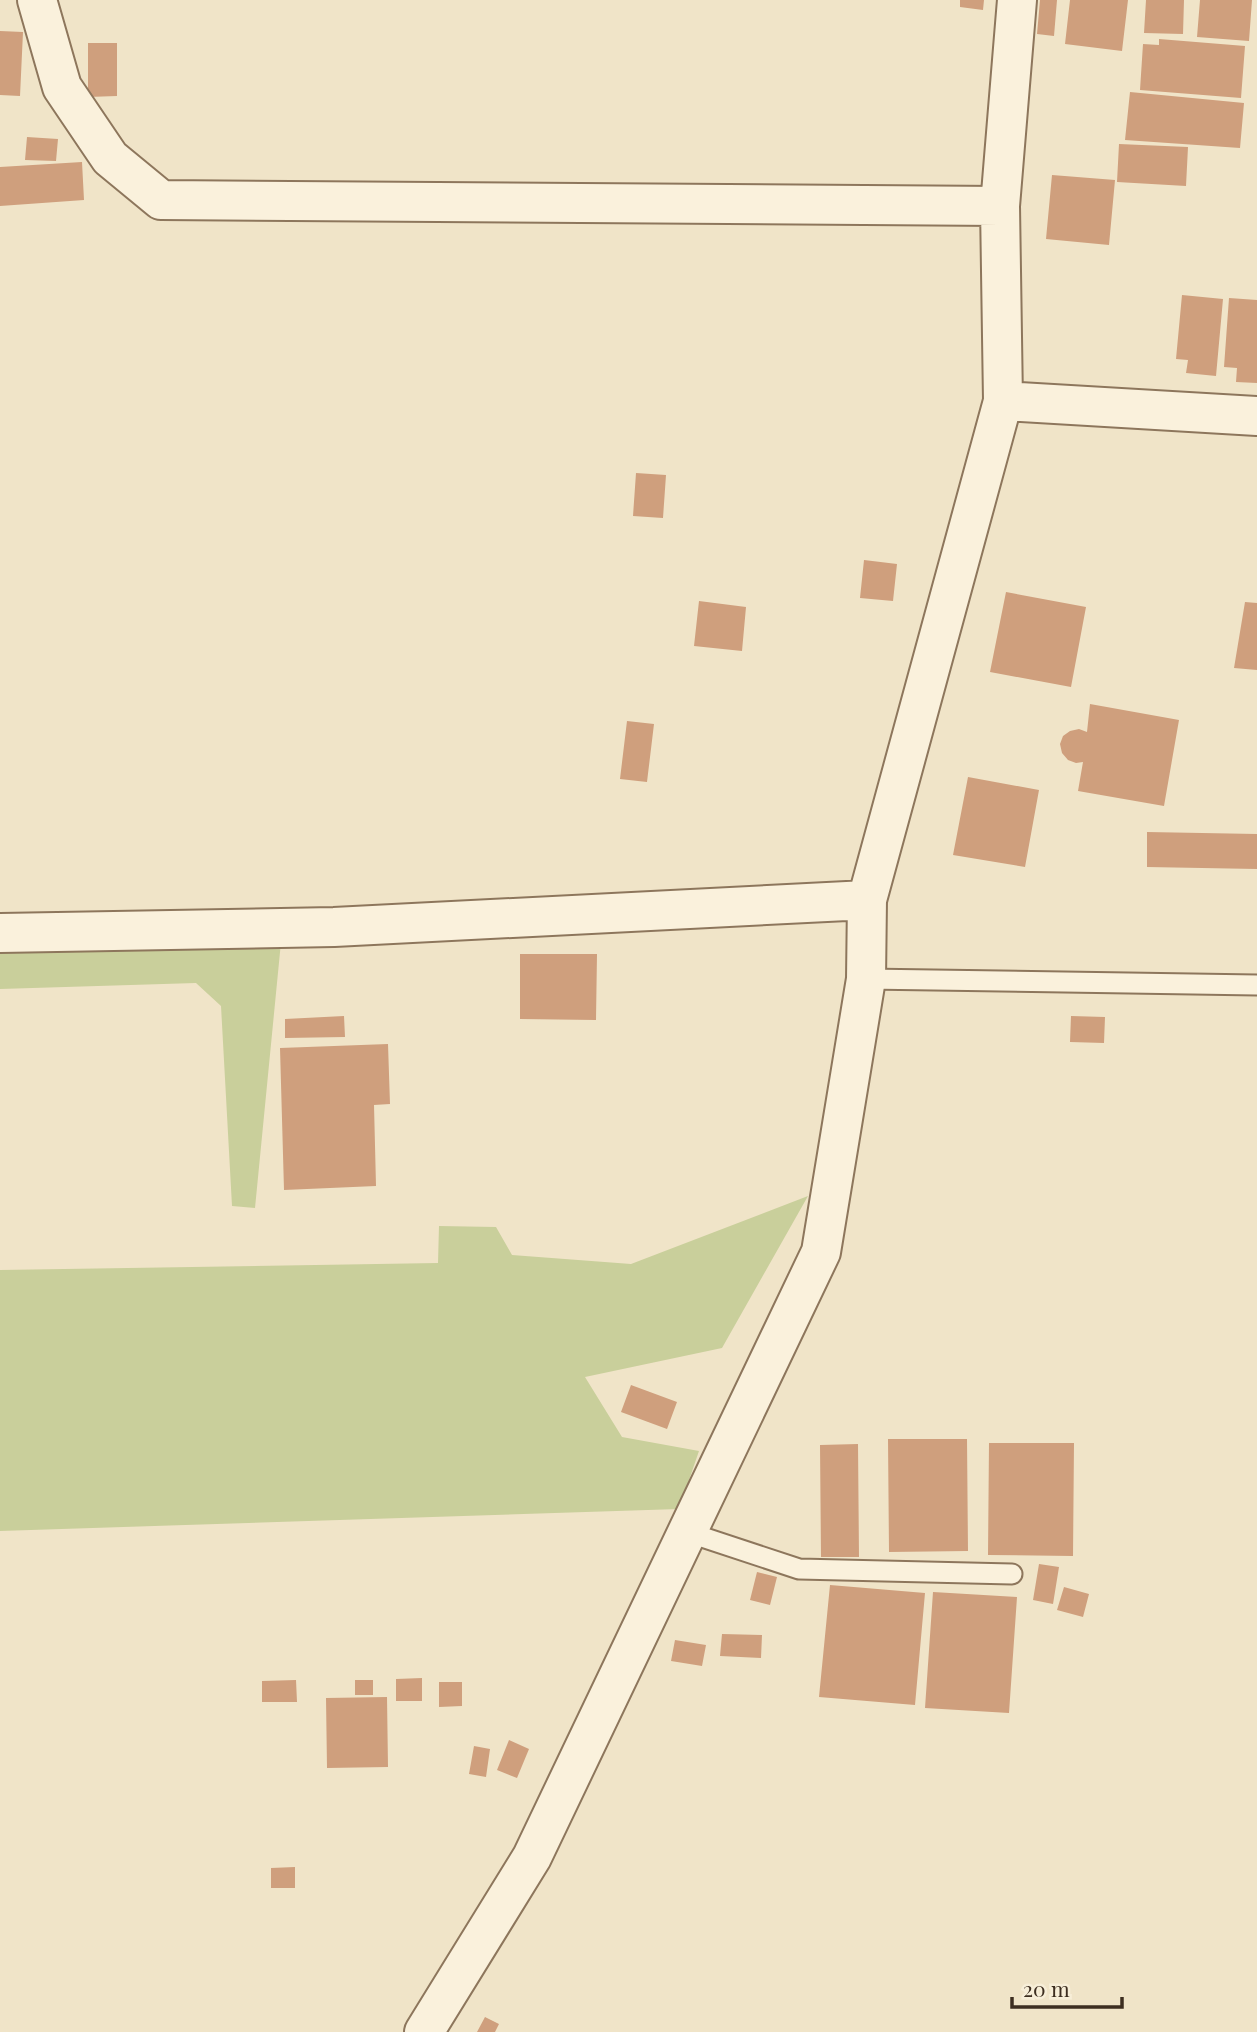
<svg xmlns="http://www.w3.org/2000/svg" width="1257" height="2032" viewBox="0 0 1257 2032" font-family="'Playfair Display',serif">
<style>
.green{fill:#c9cf9b}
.building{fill:#cf9f7d}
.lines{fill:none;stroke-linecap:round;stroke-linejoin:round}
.lane-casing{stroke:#8d765c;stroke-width:23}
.street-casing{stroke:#8d765c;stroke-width:42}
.lane{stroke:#faf1dc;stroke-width:19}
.street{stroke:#faf1dc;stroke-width:38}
</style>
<rect width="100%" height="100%" fill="#f0e4c8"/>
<path class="green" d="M281,942L255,1208L232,1206L221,1006L196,983L0,989V947Z
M808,1196L722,1348L585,1377L622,1437L699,1451L679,1509L0,1531V1270L438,1263L439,1226L496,1227L512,1255L631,1264Z"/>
<path class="building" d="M960,0H984L983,10L960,7Z
M1040,0H1057L1054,36L1037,34Z
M1070,0H1128L1122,51L1065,44Z
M1146,0H1184L1183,34L1144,33Z
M1200,0H1252L1249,41L1197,37Z
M0,31L23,32L20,96L0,95Z
M1159,39L1245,46L1241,98L1140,90L1143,44L1159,45Z
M88,43H117V96L88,97Z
M1130,92L1244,103L1240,148L1125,140Z
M27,137L58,139L56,161L25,160Z
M1119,144L1188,147L1186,186L1117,182Z
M82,162L84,200L0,206V167Z
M1052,175L1115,180L1109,245L1046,239Z
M1182,295L1223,299L1216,376L1186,373L1188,360L1176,359Z
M1229,298L1257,300V383L1236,382L1237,368L1224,367Z
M636,473L666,475L663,518L633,516Z
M864,560L897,564L893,601L860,598Z
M1006,592L1086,607L1071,687L990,672Z
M699,601L746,607L742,651L694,646Z
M1245,602L1257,603V670L1234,668Z
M1090,704L1179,720L1164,806L1078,791L1083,762L1076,763L1068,760L1062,753L1060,744L1063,736L1070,731L1079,729L1087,732Z
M627,721L654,724L647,782L620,779Z
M968,777L1039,790L1025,867L953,855Z
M1147,832L1257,834V869L1147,867Z
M520,954H597L596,1020L520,1019Z
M344,1016L345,1037L285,1038V1019Z
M1071,1016L1105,1017L1104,1043L1070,1042Z
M388,1044L390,1104L374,1105L376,1186L284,1190L280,1048Z
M631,1385L677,1402L667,1429L621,1412Z
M888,1439H967L968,1551L889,1552Z
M989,1443H1074L1073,1556L988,1555Z
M858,1444L859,1557H821L820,1445Z
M1039,1564L1059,1567L1053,1604L1033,1600Z
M757,1572L777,1577L770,1605L750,1600Z
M830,1585L925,1593L915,1705L819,1697Z
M1064,1587L1089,1594L1083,1617L1057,1610Z
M933,1592L1017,1597L1009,1713L925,1708Z
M722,1634L762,1635L761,1658L720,1656Z
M675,1640L706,1645L702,1666L671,1661Z
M422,1678V1701H396V1679Z
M296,1680L297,1702H262V1681Z
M355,1680H373V1695H355Z
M439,1682H462V1706L439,1707Z
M387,1697L388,1767L327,1768L326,1698Z
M509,1740L529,1749L517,1778L497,1770Z
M474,1746L490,1749L486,1777L469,1774Z
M295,1867V1888H271V1868Z
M485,2017L499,2024L495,2032H477Z"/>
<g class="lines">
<defs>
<path id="lane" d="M866,979L1257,985
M687,1532L799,1569L1012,1574"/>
<path id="street" d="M37,0L62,87L110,158L161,200L1000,206
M1003,401L1257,416
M0,933L334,927L867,900
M424,2032L532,1857L821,1252L866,979L867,900L1003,401L1000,206L1017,0"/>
</defs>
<use href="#lane" class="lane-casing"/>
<use href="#street" class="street-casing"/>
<use href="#lane" class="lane"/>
<use href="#street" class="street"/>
</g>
<path d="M1012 1997v10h110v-10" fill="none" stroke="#3d2e20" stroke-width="3.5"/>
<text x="1023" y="1997" font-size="21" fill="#3d2e20" stroke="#f7eed8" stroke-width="5" paint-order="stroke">20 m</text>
</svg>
